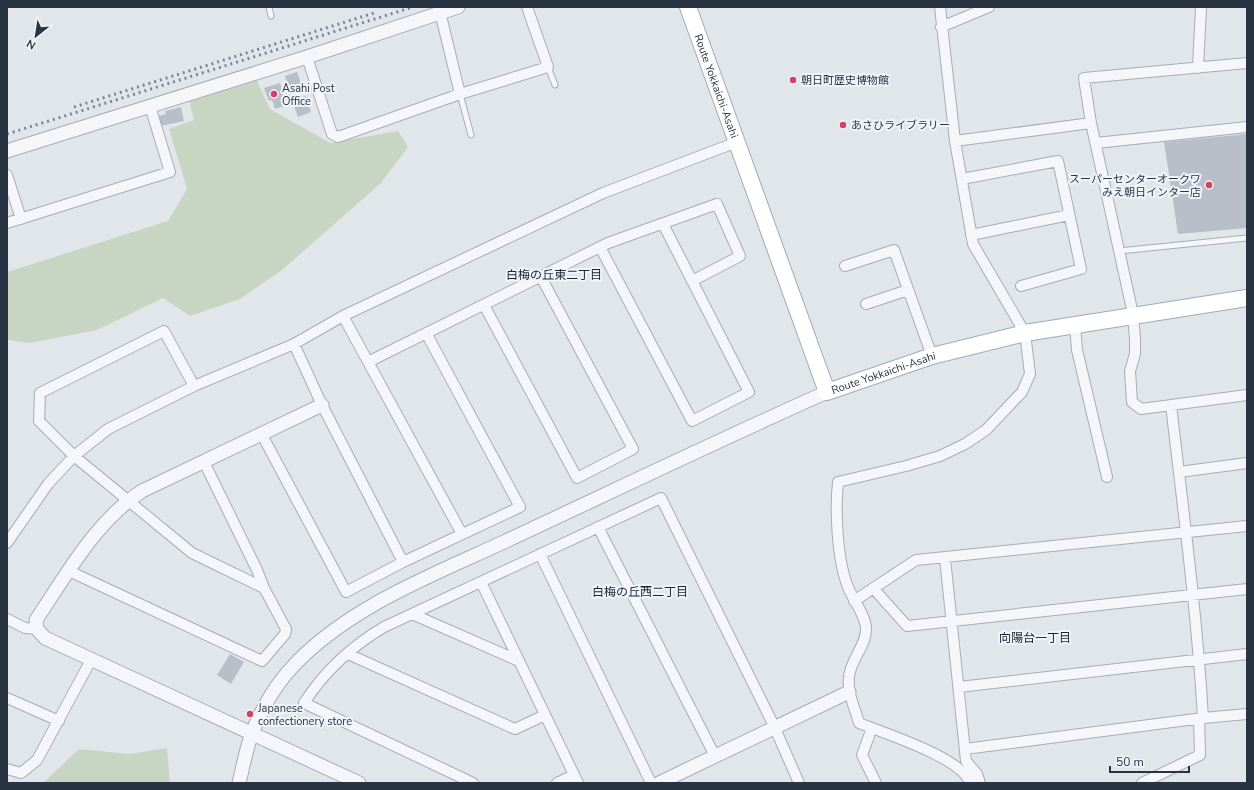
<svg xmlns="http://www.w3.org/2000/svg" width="1254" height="790" viewBox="0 0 1254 790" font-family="'Nunito Sans','Noto Sans JP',sans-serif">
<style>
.green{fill:#c8d5c2}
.building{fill:#b8bfc9}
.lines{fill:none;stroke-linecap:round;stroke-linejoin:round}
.service-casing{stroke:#a6adb6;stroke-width:7}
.minor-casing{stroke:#a6adb6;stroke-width:12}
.tertiary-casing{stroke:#a6adb6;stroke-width:15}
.primary-casing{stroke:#a0abb7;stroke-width:18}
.service{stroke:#f4f6f9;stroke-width:5}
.minor{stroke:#f4f6f9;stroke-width:10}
.tertiary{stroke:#f4f6f9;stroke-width:13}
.primary{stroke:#fff;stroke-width:16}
.rail{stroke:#7a8695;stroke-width:3;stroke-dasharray:2 4;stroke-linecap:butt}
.poi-dot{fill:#d64061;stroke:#f1f4f8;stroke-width:1.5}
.labels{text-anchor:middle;stroke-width:4;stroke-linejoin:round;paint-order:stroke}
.poi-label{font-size:11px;fill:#283444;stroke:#f1f4f8;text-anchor:start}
.street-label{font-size:11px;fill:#283444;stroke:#f1f4f8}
.neighbourhood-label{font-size:12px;fill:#1b2535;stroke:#f1f4f8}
</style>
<rect width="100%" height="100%" fill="#e1e6eb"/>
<path class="green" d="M256,79L270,109L330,143L398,131L408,147L381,183L282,270L240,299L190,316L163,298L97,330L29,343L7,340V272L168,221L187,189L169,129L194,120L189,101Z
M167,748L170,783H43L79,749L130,754Z"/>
<path class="building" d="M297,72L303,89L290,93L285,76Z
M280,83L287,105L275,109L272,100L269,101L264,88Z
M306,96L311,112L298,117L292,100Z
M181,107L184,121L161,126L159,116L166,114L165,111Z
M1247,134V228L1178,234L1164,142Z
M230,654L244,662L231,684L217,675Z"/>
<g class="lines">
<defs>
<path id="service" d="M269,7L271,16
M548,67L555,85
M460,94L471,135
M1119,251L1247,238"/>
<path id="minor" d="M940,7L955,141L973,244L1025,333L1030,374L1022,392L986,430L965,444L940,456L906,466L838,482C835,510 837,560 848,587C853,600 865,614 866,628C867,645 850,660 849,677C847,693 855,708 859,723C883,733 963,758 970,783
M440,12L460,94
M941,27L989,7
M307,57L332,134L338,137L460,94L548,67L527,7
M1247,63L1084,78L1091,123L1133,314L1135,340V354L1130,371L1132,402L1141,409L1247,395
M1198,68L1201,7
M955,141L1091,123
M1096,143L1247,127
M7,175L21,219
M962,179L1058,161L1081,269L1021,286
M7,223L170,172L150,106
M971,235L1069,215
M600,247L692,421L749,392L663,224
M845,266L894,250L932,356
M866,304L908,290
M484,305L577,478L633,449L541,277
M343,316L462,534
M1075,325L1077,350L1107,477
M294,344L322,405L403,562
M368,362L608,243L717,204L740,256L692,281
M194,386L164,331L40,393L39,421L74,456L192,553L264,588
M1171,405C1183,509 1197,613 1203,718
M261,433L346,592L403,562L520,507L426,333
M1179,472L1247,463
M598,527L715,756
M7,543L48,484L74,456L108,429L194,386L294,344L343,316L603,193L737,142
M540,554L651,783
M945,558L966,761L977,774L980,783
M69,571L262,661L285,634L286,629L264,588L257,570L204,462
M481,582L578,783
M873,588L907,626L1247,589
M854,601L916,560L1247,526
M412,614L519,661
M7,619L25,628L37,629
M348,654L515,729L545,715
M959,687L1247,654
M7,698L59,721
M872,728L862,755L876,783
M965,749L1203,718L1247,714
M7,769L21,773L37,760L91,660
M473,783L304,703C324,672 352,646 384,627L661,498L774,726L799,783
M557,783L574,775
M1142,783L1200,755L1199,718"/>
<path id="tertiary" d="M7,151L307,57L458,7
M322,405L142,491C95,522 67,574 36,620L37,629L45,638L359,783
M239,783C243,767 246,749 252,733C262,708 278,681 297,662C353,605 435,574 506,541C613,491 719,440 827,392
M659,783L849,692"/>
<g id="primary">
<path id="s1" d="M688,7L827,392L932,356L1025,333L1247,298"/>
</g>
</defs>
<use href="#service" class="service-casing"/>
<use href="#minor" class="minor-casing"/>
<use href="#tertiary" class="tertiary-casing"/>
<use href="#primary" class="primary-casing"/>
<use href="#service" class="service"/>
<use href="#minor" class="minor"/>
<use href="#tertiary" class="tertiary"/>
<use href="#primary" class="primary"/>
<path class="rail" d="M74,107L374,13
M7,134L413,7"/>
</g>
<g class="poi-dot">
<circle cx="793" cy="80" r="4"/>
<circle cx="274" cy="94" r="4"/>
<circle cx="843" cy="125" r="4"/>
<circle cx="1209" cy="185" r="4"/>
<circle cx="250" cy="714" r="4"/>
</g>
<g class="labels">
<g class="poi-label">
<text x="801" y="84">朝日町歴史博物館</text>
<text x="282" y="92">Asahi Post<tspan x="282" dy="13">Office</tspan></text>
<text x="851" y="129">あさひライブラリー</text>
<text x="1201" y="183" text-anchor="end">スーパーセンターオークワ<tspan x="1201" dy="13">みえ朝日インター店</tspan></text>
<text x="258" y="712">Japanese<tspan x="258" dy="13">confectionery store</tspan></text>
</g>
<g class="street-label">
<text dy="4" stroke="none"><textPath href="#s1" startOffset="84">Route Yokkaichi-Asahi</textPath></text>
<text dy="4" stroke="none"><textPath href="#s1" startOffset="469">Route Yokkaichi-Asahi</textPath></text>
</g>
<g class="neighbourhood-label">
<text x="554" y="279">白梅の丘東二丁目</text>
<text x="640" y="596">白梅の丘西二丁目</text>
<text x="1035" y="642">向陽台一丁目</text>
</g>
</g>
<rect width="1254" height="790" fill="none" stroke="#283444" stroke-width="16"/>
<g transform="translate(36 36) rotate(210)" stroke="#f1f4f8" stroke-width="3" paint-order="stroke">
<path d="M0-3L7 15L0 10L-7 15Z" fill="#283444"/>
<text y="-6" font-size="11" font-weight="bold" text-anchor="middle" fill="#283444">N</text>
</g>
<path d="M1110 766v6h79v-6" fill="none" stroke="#283444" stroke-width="2"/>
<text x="1116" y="766" font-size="12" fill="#283444" stroke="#f1f4f8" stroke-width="3" paint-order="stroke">50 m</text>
</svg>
